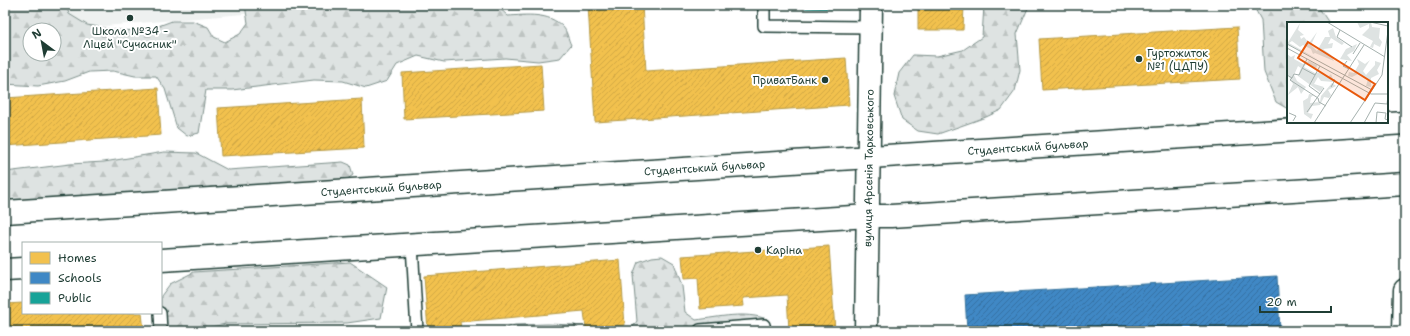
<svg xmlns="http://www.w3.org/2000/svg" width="1410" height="336" viewBox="0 0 1410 336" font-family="'Shantell Sans',sans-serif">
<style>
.built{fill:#eef1f0}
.forest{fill:url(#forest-firs);stroke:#7e908b;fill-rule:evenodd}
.homes{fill:url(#homes-hatch);stroke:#b39946}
.schools{fill:url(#schools-hatch);stroke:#35729a}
.public{fill:url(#public-hatch);stroke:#19847a}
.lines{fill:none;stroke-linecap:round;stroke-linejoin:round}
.service-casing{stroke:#1f3d34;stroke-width:14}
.minor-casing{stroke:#1f3d34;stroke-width:25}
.tertiary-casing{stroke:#1f3d34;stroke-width:25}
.service{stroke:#fff;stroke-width:11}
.minor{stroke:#fff;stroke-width:22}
.tertiary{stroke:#fff;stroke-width:22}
.poi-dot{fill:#1f3d34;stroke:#fff;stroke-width:1.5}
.labels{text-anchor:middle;stroke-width:4;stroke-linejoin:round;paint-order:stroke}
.poi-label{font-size:11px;fill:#1f3d34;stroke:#fff;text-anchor:start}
.street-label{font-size:11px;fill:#1f3d34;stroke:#fff}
.inset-road{fill:none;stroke:#a5b1ae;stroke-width:1}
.view{fill:#e8590c;fill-opacity:0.15;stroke:#e8590c;stroke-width:2}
.inset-edge{fill:none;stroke:#1f3d34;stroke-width:2}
</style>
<defs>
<pattern id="forest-firs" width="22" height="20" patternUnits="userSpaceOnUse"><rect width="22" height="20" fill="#dee3e2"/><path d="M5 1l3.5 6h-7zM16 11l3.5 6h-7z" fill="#bec4c2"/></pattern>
<pattern id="homes-hatch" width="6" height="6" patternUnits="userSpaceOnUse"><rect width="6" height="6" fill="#f2c14e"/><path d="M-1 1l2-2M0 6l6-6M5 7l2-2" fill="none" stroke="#cfa745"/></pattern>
<pattern id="schools-hatch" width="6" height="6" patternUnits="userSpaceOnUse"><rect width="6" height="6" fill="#3f88c5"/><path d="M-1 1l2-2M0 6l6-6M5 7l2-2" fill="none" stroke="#3470a1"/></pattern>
<pattern id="public-hatch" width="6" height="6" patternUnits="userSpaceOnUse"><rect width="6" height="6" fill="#17a398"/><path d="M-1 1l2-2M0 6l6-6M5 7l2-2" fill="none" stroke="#14867d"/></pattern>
</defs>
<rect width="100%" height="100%" fill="#fff"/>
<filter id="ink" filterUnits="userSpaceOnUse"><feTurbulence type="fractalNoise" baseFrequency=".025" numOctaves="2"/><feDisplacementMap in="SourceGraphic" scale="8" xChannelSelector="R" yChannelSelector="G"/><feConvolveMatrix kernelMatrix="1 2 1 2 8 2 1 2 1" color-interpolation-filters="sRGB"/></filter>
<g filter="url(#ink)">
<path class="built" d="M57,5H349L58,30Z"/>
<path class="forest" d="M5,5H66L69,14L87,25L116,30L145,31L172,21H193L208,27L214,37L225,42L240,34L248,23L245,5H496L508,16C526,15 549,12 563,27C567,31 568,39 571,45L560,58L538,61L505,58L444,62L418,56L397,65L387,81L366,88L343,81L314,80L232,90H206L199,133L187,136L177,128L165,89L156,76H135L113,71L89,72L65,81L38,86L5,84ZM30,30H54V54H30Z
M984,5H1038L1028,8L1017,34L1020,70L1015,91L1001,110L986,117L938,134L918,131L902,120L894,96L899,73L913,55L937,56L963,50L982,37Z
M1253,5H1317L1329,23H1288V109L1276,102L1264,72L1261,20Z
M164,152L196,153L228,170L343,162L350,165L353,175L346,180L259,189L211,187L176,193L5,204V172L70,164L104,162Z
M662,256L674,263L682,286L685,312L696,320C720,317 744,311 767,319L771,331H630L637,321L633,275L638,262L652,257Z
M350,262L387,287L381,318L347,323L226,324L191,331H155L154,313H161V296L170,284L194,272Z
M547,324L575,325L580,331H496L515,325Z"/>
<path class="homes" d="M588,5H642L646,71L846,58L849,105L595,122Z
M918,5H964L963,30H918Z
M1237,27L1240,79L1042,90L1039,39Z
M541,64L544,111L404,119L402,73Z
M158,88L161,135L5,146V98Z
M362,99L364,148L221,156L218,108Z
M829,246L835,331H789L787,295L743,298L744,306L700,309L698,278L684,279L682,256Z
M620,260L625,325L586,328L584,311L460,322L461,331H428L424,276Z
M23,303V313H142L144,331H5V304Z"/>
<path class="schools" d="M1277,276L1280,331H967L965,295Z"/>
<path class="public" d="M802,5H849V9L802,8Z"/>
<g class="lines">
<defs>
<path id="service" d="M764,5V26L870,27
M412,245L417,331
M160,313L161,331
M700,330L764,325L765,331"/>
<g id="minor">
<path id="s1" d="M866,331L871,5"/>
</g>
<g id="tertiary">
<path id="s2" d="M5,212L1405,123"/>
<path d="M161,260L869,216H891L1405,184"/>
<path d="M5,270L23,269"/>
<path d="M1404,331L1405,290"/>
</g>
</defs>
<use href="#service" class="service-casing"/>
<use href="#minor" class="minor-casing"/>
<use href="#tertiary" class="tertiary-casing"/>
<use href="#service" class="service"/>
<use href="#minor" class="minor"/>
<use href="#tertiary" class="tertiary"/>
</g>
</g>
<g class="poi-dot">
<circle cx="130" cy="18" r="4"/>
<circle cx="1139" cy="59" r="4"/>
<circle cx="825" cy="80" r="4"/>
<circle cx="758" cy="250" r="4"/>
</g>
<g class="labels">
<g class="poi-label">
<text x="130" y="35" text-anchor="middle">Школа №34 -<tspan x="130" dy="13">Ліцей "Сучасник"</tspan></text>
<text x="1147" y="57">Гуртожиток<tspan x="1147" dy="13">№1 (ЦДПУ)</tspan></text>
<text x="817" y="84" text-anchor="end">ПриватБанк</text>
<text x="766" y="254">Каріна</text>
</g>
<g class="street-label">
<text dy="4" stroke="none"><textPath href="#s2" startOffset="1025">Студентський бульвар</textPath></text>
<text dy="4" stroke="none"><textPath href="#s2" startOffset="701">Студентський бульвар</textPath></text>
<text dy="4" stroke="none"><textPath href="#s1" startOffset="163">вулиця Арсенія Тарковського</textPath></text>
<text dy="4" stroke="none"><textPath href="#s2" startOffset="377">Студентський бульвар</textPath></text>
</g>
</g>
<g transform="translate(1287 22)">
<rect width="101" height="101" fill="#fff"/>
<path d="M70,0H84L85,5L93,6L92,16L95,20L93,25L87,22L86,26L83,25L86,19L75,13L82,6V2L73,6ZM13,1L11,8L17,13L13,14L14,17L17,15L22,21L30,10L24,23L30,29L38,15H43L41,9L46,6L49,15L57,21L55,23L44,16L41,22L46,21L45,26L36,27L44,33L47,39L28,31L26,32L24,27L16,23L13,25L5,19L2,21L32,38L0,22ZM70,22L67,29L60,33L65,39L53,37L59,27ZM0,32L4,35L8,33L7,37L16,42L22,39L30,43L29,47L20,41L17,45L28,51L34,50L41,55L44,52L47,60L34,59L31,55L27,62L37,65L33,70L11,54L14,46L11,44L7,53L10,59L19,65L14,72L11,65L1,73L6,62L0,51ZM70,37L78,42L83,38L76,49L79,53L88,43V39L94,41L90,48L92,52L84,56V65L79,64L81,57L71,52L65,55L61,54L62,50L67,51L72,42ZM45,61L49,64L41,68L44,73L42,76L37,75L33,83L25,84L21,91L26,92L24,97L17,92L16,79L21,76L22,72L27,73L24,75L23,81L33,80L34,74Z" fill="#dee3e2"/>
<path class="inset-road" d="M40,0L98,35M83,0L101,4M53,8L50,15L65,25M0,22L85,68M0,26L84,72H101M66,32L73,21M60,39L56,44L62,47M33,44L22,64L33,72M15,46L28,53M0,53L5,56L7,52L12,53L20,37M5,56L3,58L31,76L32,80L39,84M44,65L48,58L44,57M20,90L37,66M2,91L9,94L6,99M27,101L77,23M63,101L95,53L101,9M77,101L88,81L100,82L101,74M89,101L90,90L99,91L98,97L101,98"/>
<path class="view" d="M21,20L88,62L78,78L11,36Z"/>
<rect width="101" height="101" class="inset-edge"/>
</g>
<rect width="1410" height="336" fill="none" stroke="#fff" stroke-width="20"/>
<rect x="10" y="10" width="1390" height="316" fill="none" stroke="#1f3d34" stroke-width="1.5" filter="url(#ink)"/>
<rect x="22" y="242" width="140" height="72" fill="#ffffff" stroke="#a5b1ae"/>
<rect x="30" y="252" width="20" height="12" fill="#f2c14e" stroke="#a5b1ae"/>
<text x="58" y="262" font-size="12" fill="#1f3d34">Homes</text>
<rect x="30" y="272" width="20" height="12" fill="#3f88c5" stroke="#a5b1ae"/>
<text x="58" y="282" font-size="12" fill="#1f3d34">Schools</text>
<rect x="30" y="292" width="20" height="12" fill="#17a398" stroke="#a5b1ae"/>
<text x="58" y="302" font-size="12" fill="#1f3d34">Public</text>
<g transform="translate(42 42) rotate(328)"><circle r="19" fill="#ffffff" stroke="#a5b1ae"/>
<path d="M0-3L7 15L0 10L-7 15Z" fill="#1f3d34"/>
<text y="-6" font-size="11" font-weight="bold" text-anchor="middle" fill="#1f3d34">N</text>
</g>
<path d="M1260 306v6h71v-6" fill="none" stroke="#1f3d34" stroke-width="2"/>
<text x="1266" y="306" font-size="12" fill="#1f3d34" stroke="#ffffff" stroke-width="3" paint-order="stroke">20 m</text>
</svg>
